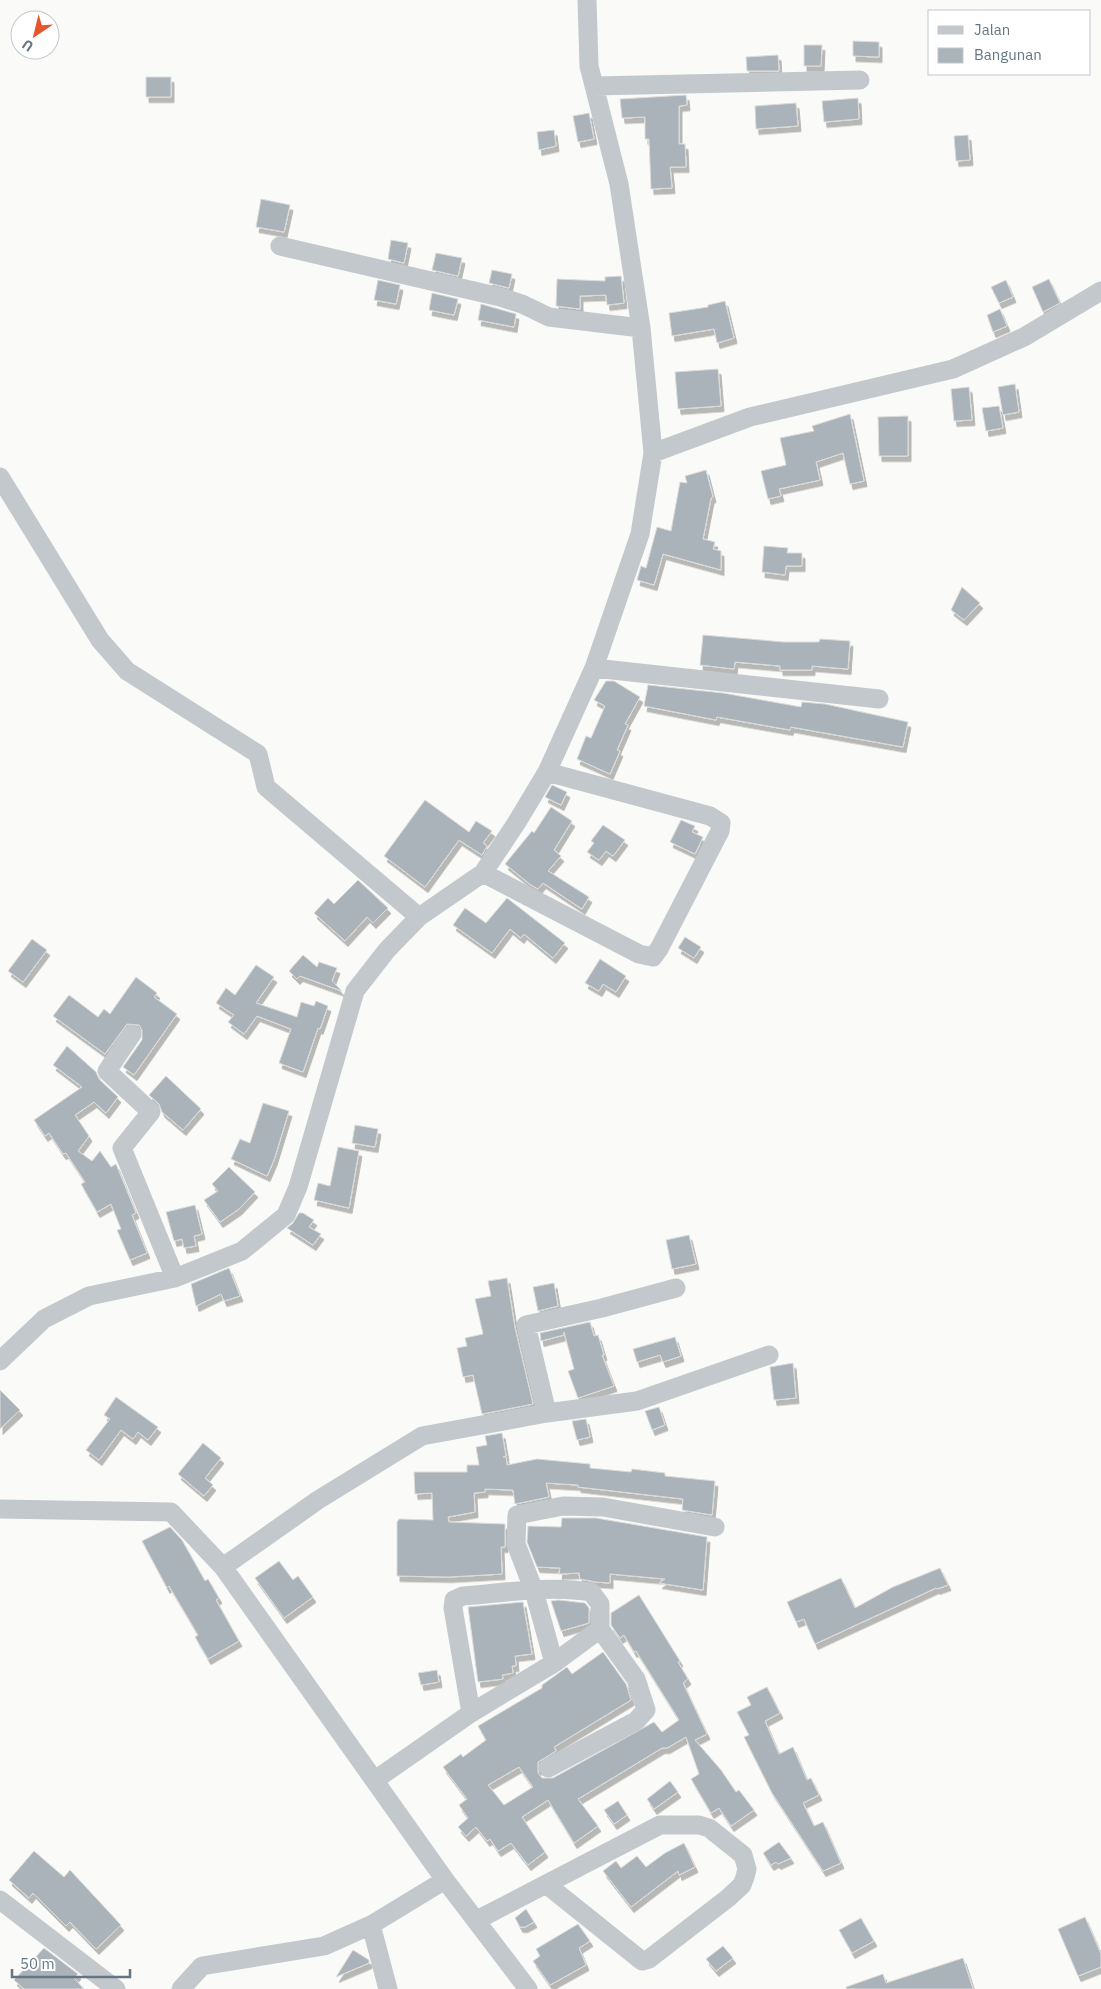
<svg xmlns="http://www.w3.org/2000/svg" width="1101" height="1989" viewBox="0 0 1101 1989" font-family="'IBM Plex Sans',sans-serif">
<style>
.building{fill:#aab3b9;stroke:#dcdcda;fill-rule:evenodd;filter:url(#shadow)}
.lines{fill:none;stroke-linecap:round;stroke-linejoin:round}
.minor{stroke:#c3c8cc;stroke-width:19}
</style>
<defs>
<filter id="shadow"><feDropShadow dx="3" dy="5.5" stdDeviation="0" flood-color="#0004"/></filter>
</defs>
<rect width="100%" height="100%" fill="#fafaf8"/>
<path class="building" d="M853,41L879,42V57L853,56Z
M804,45H822L821,66H804Z
M778,55L779,71H747L746,57Z
M146,77H171V97H146Z
M686,95L687,105L679,106V144H685L686,167H670L672,188L651,189L649,139H645V117L622,118L620,99Z
M858,98L859,119L824,122L822,101Z
M796,103L798,126L756,129L755,106Z
M589,113L594,139L578,142L573,116Z
M554,130L556,146L539,150L537,132Z
M968,135L970,160L956,161L954,136Z
M261,199L290,205L284,232L256,227Z
M391,240L408,243L404,263L388,259Z
M436,253L462,258L458,276L432,270Z
M492,270L512,274L509,288L489,283Z
M621,276L624,303L607,305L606,295L580,296V309L556,306L557,279L605,281V277Z
M1049,279L1060,303L1043,312L1032,287Z
M378,280L400,285L396,304L374,300Z
M1006,280L1013,297L999,303L991,287Z
M432,293L458,299L454,315L429,310Z
M725,301L734,338L717,343L714,329L672,336L669,313L708,307V305Z
M481,304L516,314L514,327L478,320Z
M1000,309L1007,326L993,332L987,315Z
M718,369L721,406L678,409L675,372Z
M1015,384L1019,412L1003,415L998,387Z
M969,387L972,420L954,421L951,389Z
M999,406L1003,428L986,431L982,408Z
M850,414L864,481L850,484L843,453L816,462L820,480L779,489L781,496L768,499L761,471L786,465L780,438L814,431L812,426Z
M908,416V456H879L878,417Z
M706,470L713,497L711,498L703,539L715,542L713,549L721,551V570L663,554L654,585L637,580L641,566L646,568L657,527L671,531L680,482L687,483L685,476Z
M764,546L788,548L787,553H802V566H786L785,575L762,572Z
M962,587L980,603L964,620L951,610Z
M703,635L784,642H819L820,639L850,641L848,669L812,666V670H780V666L735,662L734,669L700,665Z
M606,681H614L640,697L625,724L628,725L617,750L620,751L610,774L577,759L586,736L591,738L605,706L594,700Z
M648,685L723,693L801,707L802,702L825,704L908,722L903,747L791,727L790,730L717,717L716,720L644,706Z
M552,785L567,792L561,805L545,797Z
M425,800L469,832L476,821L492,831L483,843L487,846L482,855L459,840L425,887L384,856Z
M551,807L572,821L554,850L561,856L548,871L589,897L582,909L543,883L538,889L531,885L505,864L532,831L534,833Z
M681,820L695,826L692,832L703,837L695,854L670,842Z
M603,825L625,840L613,856L606,851L599,860L587,852L594,843L591,841Z
M358,880L388,908L373,923L367,917L345,941L314,913L328,898L334,904Z
M507,898L565,943L553,958L524,934L521,938L510,929L492,953L453,925L465,908L486,923Z
M685,937L701,947L694,958L678,948Z
M32,939L47,950L23,982L8,971Z
M303,955L317,967L319,962L337,968L332,981L342,991L300,976L297,979L289,971Z
M600,959L626,976L616,992L603,984L599,991L585,983Z
M256,965L274,977L256,1003L297,1017L301,1002L314,1006L316,1001L328,1006L320,1029L318,1028L303,1072L279,1063L291,1029L257,1016L244,1034L228,1022L234,1015L216,1003L226,988L235,995Z
M136,977L157,993L154,997L177,1014L134,1075L123,1067L142,1040V1030L139,1025L127,1024L105,1054L53,1016L69,995L98,1017L104,1009L110,1014Z
M67,1046L96,1072L99,1079L118,1097L106,1113L94,1102L75,1115L89,1136L78,1151L92,1161L100,1151L111,1167L116,1164L136,1213L132,1215L147,1253L130,1260L117,1230L121,1229L111,1204L97,1212L81,1184L85,1182L66,1153L63,1154L49,1133L45,1136L34,1120L82,1087L53,1065Z
M166,1076L201,1109L183,1130L162,1112L159,1104L149,1095Z
M263,1103L289,1111L274,1160L267,1176L231,1159L240,1139L250,1143Z
M355,1125L378,1129L375,1147L352,1143Z
M338,1147L359,1151L349,1208L314,1200L318,1183L330,1186Z
M229,1167L255,1192L239,1209L220,1222L204,1200L218,1191L212,1184Z
M195,1205L202,1234L194,1236L196,1246L184,1248L182,1239L174,1241L166,1212Z
M299,1213H303L314,1220L309,1227L321,1234L313,1245L287,1228L293,1223Z
M689,1235L696,1264L672,1269L666,1240Z
M229,1268L240,1296L224,1301L221,1294L196,1306L191,1284Z
M507,1278L515,1328L533,1404L482,1414L473,1375L463,1377L457,1348L467,1346L465,1338L483,1334L475,1299L491,1296L488,1281Z
M554,1283L558,1306L538,1311L533,1287Z
M590,1322L594,1336L598,1335L604,1355H602L614,1386L578,1398L568,1371L574,1369L564,1332V1335L541,1341L540,1333Z
M675,1337L681,1356L663,1362L660,1355L637,1362L633,1349Z
M793,1363L796,1398L774,1400L770,1367Z
M0,1390L20,1410L0,1429Z
M116,1397L158,1427L148,1440L138,1432L133,1439L121,1430L99,1460L86,1450L110,1419L104,1415Z
M659,1407L665,1425L652,1430L645,1411Z
M586,1419L590,1437L577,1440L572,1421Z
M502,1433L506,1456L503,1457H506L507,1465L537,1459L590,1464V1468L631,1472L632,1469L665,1473V1476L715,1481L712,1515L682,1510L683,1499L578,1487V1485L546,1483L549,1497L515,1504L513,1490L485,1489V1492L474,1493L475,1512L448,1517L449,1522L505,1524V1547H501L502,1574L449,1577L397,1576V1522L399,1519L433,1520L432,1493L415,1494L414,1472H467V1465H479L476,1447L487,1445L485,1436Z
M203,1443L221,1458L205,1478L213,1485L204,1496L178,1474Z
M562,1518H596L707,1537L703,1590L659,1583L665,1579L610,1574V1583L596,1582L580,1579L579,1573L559,1574L560,1568L537,1567L527,1542L528,1526L561,1527Z
M170,1527L182,1540L205,1581L208,1579L219,1598L216,1600L239,1641L208,1659L195,1637L198,1635L169,1586L167,1588L142,1541Z
M279,1561L293,1580L298,1576L313,1597L284,1618L255,1578Z
M940,1568L948,1585L937,1589L936,1588L815,1644L804,1619L796,1622L787,1602L841,1578L855,1608L893,1587Z
M639,1595L680,1661L678,1662L688,1679L683,1683L707,1734L695,1740L721,1770L736,1792L739,1790L754,1810L731,1826L719,1808L711,1813L691,1779L699,1774L686,1737L667,1748H662L578,1799L598,1826L574,1843L548,1800L522,1817L545,1852L528,1865L511,1843L498,1851L490,1839L487,1841L476,1827L466,1836L458,1827L468,1818L459,1805L467,1799L443,1767L461,1754L463,1757L486,1740L478,1726L542,1688V1685L567,1667L572,1674L603,1652L626,1684L631,1700L554,1747L556,1751L538,1762V1773L542,1778H553L654,1722L662,1732L679,1720L636,1651L634,1652L624,1635L620,1638L611,1625V1613ZM519,1767L533,1787L504,1805L488,1785Z
M559,1600L585,1603L589,1608V1623L561,1631L551,1601Z
M523,1602L532,1654L515,1656L516,1666H512L513,1673L502,1675L503,1679L478,1682L468,1607Z
M437,1670L439,1682L421,1685L418,1673Z
M767,1687L780,1713L765,1721L779,1754L793,1747L807,1780L811,1778L819,1795L803,1803L814,1826L823,1822L841,1863L823,1871L772,1793L744,1737L749,1735L737,1712L751,1705L747,1697Z
M670,1781L678,1792L654,1809L647,1799Z
M618,1801L627,1815L614,1824L604,1810Z
M779,1842L791,1858L778,1864L776,1862L771,1865L763,1853Z
M684,1843L695,1867L679,1875L678,1871L631,1907L603,1871L616,1861L621,1868L637,1856L646,1867L665,1853Z
M34,1851L64,1877L70,1870L121,1925L96,1949L70,1922L66,1926L33,1893L29,1898L9,1880Z
M526,1909L534,1922L525,1927H520L515,1918Z
M1085,1917L1101,1954V1967L1078,1976L1058,1929Z
M861,1918L874,1941L852,1953L839,1930Z
M578,1924L590,1941L579,1948L586,1965L550,1985L533,1961L540,1956L536,1949Z
M723,1946L733,1958L716,1971L706,1959Z
M44,1948L78,1974L74,1978L84,1989H24L14,1980Z
M353,1950L369,1960V1963L336,1977Z
M963,1958L973,1989H847L846,1987L883,1974L886,1983Z"/>
<g class="lines">
<path class="minor" d="M594,86L860,80
M280,246L500,297L522,304L549,317L641,328
M653,453L750,417L953,369L1024,337L1101,291
M0,477L100,640L127,671L258,754L266,787L419,917
M594,668L879,699
M483,873L639,954L653,957L659,949L720,831L721,823L710,816L547,772
M132,1034L107,1071L151,1112L122,1148L175,1278
M0,1361L44,1319L89,1296L175,1278L242,1251L286,1215L298,1187L355,991L387,950L419,917L483,873L517,822L547,772L594,668L640,534L653,453L641,328L619,184L589,66L587,0
M547,1413L526,1325L602,1308L676,1288
M0,1509L171,1512L223,1567L445,1880L528,1989
M223,1567L318,1500L422,1436L547,1413L637,1401L769,1355
M554,1663L534,1591L516,1544L517,1515L563,1506L603,1507L715,1527
M548,1768L636,1721L646,1710L636,1679L600,1629
M375,1780L471,1713L554,1663L600,1629V1604L591,1592C549,1585 504,1593 463,1596L454,1600L453,1608L471,1713
M0,1900L116,1989
M477,1920L660,1825H699L709,1828L743,1855L747,1869L745,1877L742,1885L728,1898L649,1959L642,1961L546,1884
M371,1925L388,1989
M181,1989L202,1966L324,1946L371,1925L445,1880"/>
</g>
<rect x="928" y="10" width="162" height="65" fill="#ffffff" stroke="#c1c8cd"/>
<rect x="938" y="26" width="25" height="8" fill="#c3c8cc" stroke="#c1c8cd"/>
<text x="974" y="35" font-size="15" fill="#657683">Jalan</text>
<rect x="938" y="48" width="25" height="15" fill="#aab3b9" stroke="#c1c8cd"/>
<text x="974" y="60" font-size="15" fill="#657683">Bangunan</text>
<g transform="translate(35 35) rotate(215)"><circle r="24" fill="#ffffff" stroke="#c1c8cd"/>
<path d="M0-4L9 19L0 12L-9 19Z" fill="#e4572e"/>
<text y="-8" font-size="14" font-weight="bold" text-anchor="middle" fill="#657683">U</text>
</g>
<path d="M12 1969v8h118v-8" fill="none" stroke="#657683" stroke-width="2.5"/>
<text x="20" y="1969" font-size="15" fill="#657683" stroke="#ffffff" stroke-width="4" paint-order="stroke">50 m</text>
</svg>
